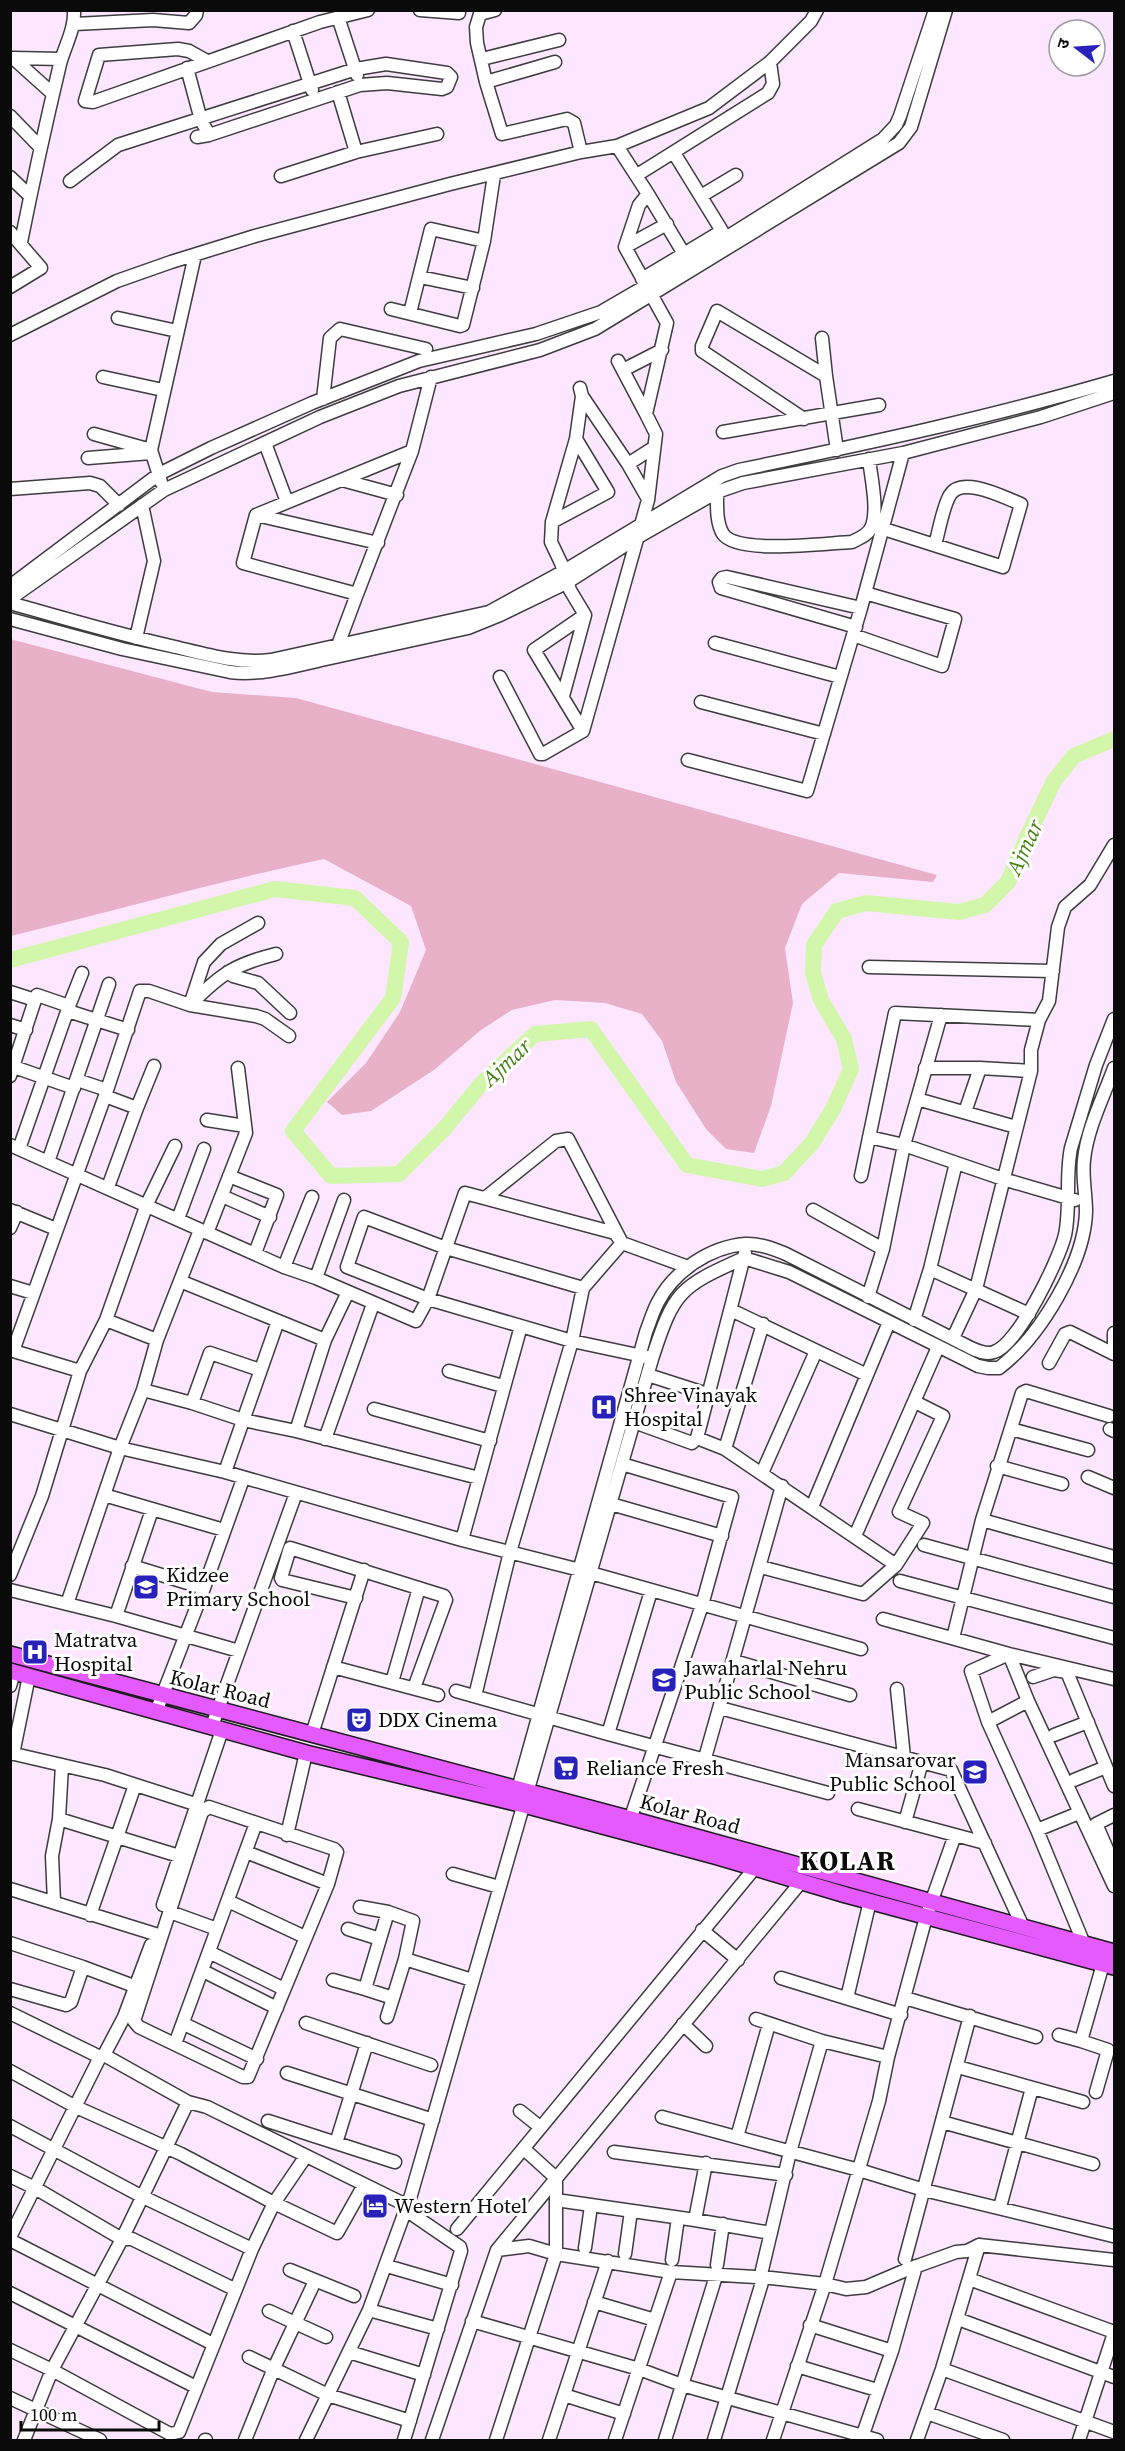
<svg xmlns="http://www.w3.org/2000/svg" width="1125" height="2451" viewBox="0 0 1125 2451" font-family="'Source Serif 4','Noto Sans Devanagari',serif">
<style>
.green{fill:#e9b1c8}
.lines{fill:none;stroke-linecap:round;stroke-linejoin:round}
.river{stroke:#d3f7aa;stroke-width:16}
.minor-casing{stroke:#3d3d3d;stroke-width:15}
.major-casing{stroke:#1b1b1b;stroke-width:18}
.minor{stroke:#fff;stroke-width:12}
.major{stroke:#e45afc;stroke-width:15}
.labels{text-anchor:middle;stroke-width:6;stroke-linejoin:round;paint-order:stroke}
.poi-label{font-size:21px;fill:#0a0a0a;stroke:#fff;text-anchor:start}
.street-label{font-size:21px;fill:#0a0a0a;stroke:#fff}
.water-label{font-size:22px;font-style:italic;fill:#468013;stroke:#fff}
.district-label{font-size:27px;font-weight:bold;letter-spacing:1.5px;fill:#0a0a0a;stroke:#fff}
</style>
<rect width="100%" height="100%" fill="#fde6ff"/>
<path class="green" d="M10,639L212,692L296,698L937,875L933,882L839,873L802,904L785,948L793,1003L771,1106L754,1153L726,1149L706,1129L676,1082L662,1041L642,1014L605,1003L555,1000L512,1010L481,1030L434,1070L371,1111L342,1115L327,1102L366,1063L400,1012L426,950L411,906L324,859C219,881 115,911 11,936Z"/>
<g class="lines">
<path class="river" d="M10,960L275,889L355,898L401,942L393,998L293,1131L331,1176L399,1174L444,1129L481,1084L535,1034L591,1029L687,1165L762,1179L784,1173L812,1143L833,1109L851,1069L844,1039L821,1000L813,973L814,945L837,911L866,903L959,912L985,905L1008,882L1028,835L1054,781L1074,756L1114,739"/>
<defs>
<path id="minor" d="M420,10L459,13
M495,10L480,14L476,27L477,43L486,82L502,134L567,119L574,123L581,152
M338,17L357,75
M75,24L153,20L189,23L196,15L197,10
M293,31L312,90
M482,59L559,40
M207,61L189,51L178,49L99,55L85,101L93,102L320,22L368,10
M187,68L201,120L209,135L197,137
M486,82L555,62
M53,94L13,58L61,59
M10,116L40,147
M617,146L648,194L639,205L625,247L667,323L646,414L618,361
M356,152L437,134
M637,175L768,93L773,84L770,62
M281,176L356,152L338,92
M10,177L30,196
M70,181L118,145L356,69L386,64L447,73L451,77L447,87L442,89L387,83L360,85L209,135
M648,194L684,254
M701,196L736,175
M10,232L41,268L10,287
M21,242C33,182 46,123 60,64C65,45 75,30 74,10
M625,247L667,224
M420,277L473,288
M642,279L722,231L674,153
M391,309L460,326L463,325L484,241L494,175
M410,313L431,229L484,241
M118,318L177,331
M10,335L117,281L171,262L255,236L450,184L581,152L617,146L709,108L770,62L811,21L817,10
M822,338L826,376
M623,370L662,350
M103,377L163,390
M580,388L582,396L628,464L648,499
M582,396L576,439L552,522L551,542L561,563L570,590L585,615
M323,399L330,338L340,329L426,349
M804,419L702,351V346L717,311L826,376L837,450
M723,432L879,405
M94,434L151,450
M265,443L287,502
M412,451L256,515L243,563L357,594L412,451L431,377
M88,458L151,453
M628,464L653,448
M342,480L397,495
M161,482L151,450L195,255
M10,489L90,483L100,486L119,505
M717,492C717,505 716,523 723,534C738,555 826,543 852,542C859,538 867,536 871,528C879,512 871,477 869,459
M256,515L378,543
M552,522L608,492L576,439
M884,529L1003,567L1021,504C1005,498 962,475 950,495C943,506 939,531 935,545
M10,586L159,474L211,448L312,403L419,361L536,334L601,312L692,259L883,139L896,125L900,116L935,10
M10,599L164,490L320,417L399,386L540,350L595,329L899,143L911,127L946,10
M10,603C64,618 117,634 171,646C205,654 236,664 271,660L489,612L564,571L722,476L739,470C865,444 991,417 1114,381
M10,619L122,649L230,672C261,676 295,666 326,659C373,649 421,638 468,628L500,615L568,582L638,537L717,492L743,483L903,453L1041,417L1114,393
M856,627L721,588L719,582L722,578L727,577L861,608
M853,635L942,666L955,619L865,593
M136,638L154,561L142,505
M715,643L840,677
M338,645L357,594
M500,677L540,754H543L583,731L648,500L656,434L646,414
M563,696L585,615L534,650L583,731
M701,702L824,734
M688,760L807,791L861,608L903,453
M869,967L1053,971
M228,972L233,976L258,983L290,1013
M10,992L35,1000L10,1076
M35,1000L37,995L69,1006L82,973
M193,1002C222,973 236,964 276,954
M190,1005L256,1016L265,1019L289,1036
M68,1011L128,1030
M10,1025L26,1030
M14,1067L74,1088
M925,1068H980L1031,1071
M77,1080L107,1090
M105,1096L137,1108L108,1187
M917,1099L1016,1127
M137,1108L154,1066
M965,1112L980,1068
M207,1120L245,1126
M869,1137L904,1145L1003,1179L1075,1200
M10,1145L284,1267L316,1278L416,1321L428,1299L465,1193L615,1233L622,1243L583,1288L572,1341L510,1552L475,1696
M19,1149L69,1006
M48,1162L109,984
M229,1176L277,1195L255,1253
M861,1176L895,1013L1039,1020
M222,1196L270,1217
M485,1198L556,1141L568,1139L622,1243L688,1267
M10,1210L56,1229
M813,1210L883,1249
M178,1219L204,1149
M10,1228L17,1212
M207,1233L246,1133L238,1068
M284,1267L312,1197
M930,1269L1029,1314
M316,1278L344,1200
M180,1281L325,1340
M10,1286L33,1293
M583,1288L446,1248L364,1217L347,1267L428,1299L572,1341L647,1357
M868,1297L883,1249L904,1145L941,1015
M731,1310L867,1375
M106,1320L157,1340
M914,1320L930,1269L956,1163
M1114,1333V1349
M953,1338L976,1289L1031,1071V1050L1039,1020L1049,1001L1058,927L1065,907L1090,885L1114,845
M10,1350L80,1371
M13,1351L105,1096L140,991H149L190,1005L204,962L221,944L258,923
M1049,1363L1065,1334L1070,1332L1114,1354
M449,1371L503,1386
M648,1375L707,1394
M143,1390L192,1403L243,1420L296,1431L479,1478
M192,1403L210,1353L260,1370
M374,1409L490,1441
M10,1414L120,1448L225,1472L462,1540L580,1570L861,1649
M634,1422L692,1443L697,1438L745,1253
M1011,1429L1088,1450
M1110,1429L1114,1431
M296,1431L325,1340L348,1292
M697,1438L725,1449L896,1565
M325,1439L373,1304
M725,1449L763,1324
M622,1464L732,1497L702,1605L628,1826
M997,1466L1062,1484
M225,1472L278,1321
M762,1473L816,1351
M1088,1477L1114,1488
M104,1495L224,1530
M611,1504L722,1536
M812,1507L889,1322
M982,1520L1114,1557
M855,1536L938,1347
M462,1540L521,1326
M924,1545L1114,1597
M132,1566L204,1588
M761,1567L863,1594L896,1565L923,1523L899,1512L943,1416L915,1402
M10,1575L42,1496L80,1371L106,1320L147,1204L175,1146
M900,1581L1114,1638
M10,1590L116,1616L239,1651
M356,1598L282,1580L281,1578L290,1548L444,1596L446,1600L414,1688
M67,1604L120,1448L143,1390L157,1340L200,1230
M116,1616L152,1510
M883,1619L1009,1654L1114,1679
M953,1638L982,1520L1022,1393L1026,1391L1109,1416
M734,1661L850,1695
M333,1667L438,1695
M1033,1677L1054,1670L1067,1672L1114,1786
M392,1682L419,1588
M10,1686L14,1672
M897,1689L904,1757
M456,1691L608,1734L828,1793
M720,1708L951,1770L1023,1927
M156,1712L204,1588L243,1479
M988,1722L1028,1701
M212,1726L296,1493
M312,1734L364,1570
M608,1734L651,1591
M1054,1735L1088,1722
M10,1753L105,1775L198,1805
M13,1754L29,1676
M705,1758L782,1486
M1074,1780L1106,1767
M516,1796L646,1332C650,1322 653,1311 658,1302C674,1271 710,1247 745,1244C759,1243 774,1249 786,1254L971,1348C978,1351 986,1355 994,1352C1018,1345 1059,1260 1065,1235C1071,1206 1065,1177 1071,1148L1096,1065L1114,1019
M209,1807L334,1849L337,1852L328,1884L248,2077H243L139,2027L134,2021L202,1812Z
M858,1809L985,1843
M1114,1815L1096,1824L1114,1865
M59,1819L179,1856
M905,1822L922,1762
M1037,1830L1074,1815
M287,1835L306,1753
M246,1852L328,1884
M453,1874L499,1887
M10,1889L155,1934
M228,1901L305,1937
M54,1902L52,1856L59,1819L62,1765
M163,1905L222,1730
M170,1912L217,1929
M90,1915L135,1785
M348,1929L380,1939
M702,1930L738,1960
M10,1943L83,1967L134,1986
M1084,1944L1037,1830L988,1722L971,1671L1009,1654L1028,1701L1114,1886
M209,1952L284,1989
M405,1959L472,1980
M203,1971L277,2008
M781,1978L901,2015
M333,1980L365,1989L388,1912L360,1907
M10,1989L66,2005L71,2002L83,1967
M365,1989L393,1998L405,1959L413,1921L388,1912
M847,1998L870,1901
M905,1998L1036,2037
M10,2013L100,2057
M387,2017L393,1998
M756,2019L822,2041L888,2057
M306,2023L431,2065
M184,2024L257,2059
M683,2024L706,2046
M1059,2035L1081,2041
M175,2044L256,1823
M104,2055L188,2102L207,2107L408,2206
M958,2067L1083,2102
M10,2071L76,2107L181,2154L274,2203L337,2233L364,2185
M287,2073L433,2120
M1096,2092L1108,2050L1081,2041L1103,1964
M520,2111L540,2127
M662,2117L859,2170L924,2190L1113,2236
M268,2121L395,2162
M942,2122L1093,2164
M10,2126L141,2196L252,2249
M737,2137L769,2024
M336,2143L367,2043
M614,2152L786,2175
M10,2176L35,2188L122,2239H132L234,2289
M563,2201L695,2220L771,2233
M1000,2207L1032,2088
M695,2220L706,2163
M457,2229L754,1869
M10,2237L100,2057L104,2055L124,2017L151,1945
M10,2240L213,2344
M585,2248L591,2206
M497,2250L529,2246L556,2254L671,2272L771,2278L825,2284L846,2289L866,2287L906,2270L956,2252L967,2251L979,2245L1114,2260
M625,2254L631,2211
M905,2259L970,2016
M672,2260L678,2218
M717,2265L723,2224
M387,2266L452,2285
M290,2270L354,2296
M762,2270L790,2152L822,2041
M969,2279L1114,2332
M10,2293L196,2387
M594,2302L655,2320
M369,2310L438,2329
M269,2311L326,2337
M958,2319L1114,2377
M472,2321L639,2369L682,2385L877,2440
M810,2325L892,2351
M10,2350L52,2370L170,2434L179,2432L252,2249L274,2203L306,2156
M349,2352L424,2375
M249,2357L328,2395L410,2421
M797,2366L877,2390
M942,2369L1114,2432
M564,2395L624,2414
M10,2398L100,2440
M927,2413L1003,2440
M24,2440L52,2370L122,2239L188,2102
M205,2440H206
M245,2440L274,2368L315,2281
M306,2440L369,2310L411,2195L652,1359C674,1291 679,1287 744,1258L789,1272L978,1366L988,1368H999C1040,1337 1085,1262 1086,1211C1086,1194 1082,1177 1084,1160C1087,1129 1103,1098 1114,1068
M404,2440L461,2251L460,2247L406,2210
M432,2440L497,2250L801,1882
M496,2440L556,2254V2178L524,2149
M549,2440L608,2261
M615,2440L671,2272
M665,2440L716,2276
M714,2440L763,2279
M773,2440L825,2284L879,2101L888,2057L926,1917L955,1835
M861,2440L892,2351L916,2266
M917,2440L942,2369L979,2245
M1079,2440L1114,2333"/>
<path id="major" d="M10,1654L631,1819L1114,1952
M10,1671L306,1753L524,1805L718,1857L846,1895L1114,1967"/>
</defs>
<use href="#minor" class="minor-casing"/>
<use href="#major" class="major-casing"/>
<use href="#minor" class="minor"/>
<use href="#major" class="major"/>
</g>
<defs>
<symbol id="hospital-square" viewBox="-11 -11 22 22"><rect x="-9" y="-9" width="18" height="18" rx="4" fill="#2821bb" stroke="#fff"/><path d="M-5-5h3v3.5h4V-5h3V5h-3V1.5h-4V5h-3Z" fill="#fff"/></symbol>
<symbol id="school-square" viewBox="-11 -11 22 22"><rect x="-9" y="-9" width="18" height="18" rx="4" fill="#2821bb" stroke="#fff"/><path d="M0-5L7-2L0 1L-7-2ZM-4 1L0 2.5L4 1V4Q0 6-4 4Z" fill="#fff"/></symbol>
<symbol id="theatre-square" viewBox="-11 -11 22 22"><rect x="-9" y="-9" width="18" height="18" rx="4" fill="#2821bb" stroke="#fff"/><path d="M-5-5.5Q0-4 5-5.5V0Q5 5 0 6Q-5 5-5 0ZM-3.3-2.5H-1v1.5H-3.3ZM1-2.5H3.3v1.5H1ZM-2.8 1Q0 5.5 2.8 1Z" fill="#fff"/></symbol>
<symbol id="supermarket-square" viewBox="-11 -11 22 22"><rect x="-9" y="-9" width="18" height="18" rx="4" fill="#2821bb" stroke="#fff"/><path d="M-6-5.5h2.5l.6 2H6L4.5 2H-2.5L-4.4-4H-6ZM-1.5 3.2a1.3 1.3 0 1 0 .1 0ZM3 3.2a1.3 1.3 0 1 0 .1 0Z" fill="#fff"/></symbol>
<symbol id="hotel-square" viewBox="-11 -11 22 22"><rect x="-9" y="-9" width="18" height="18" rx="4" fill="#2821bb" stroke="#fff"/><path d="M-6-4.5h1.5V1H6V5H4.5V3h-9V5H-6ZM-4 0a1.8 1.8 0 1 1 3.6 0ZM.5 0V-2.5h3Q6-2.5 6 0Z" fill="#fff"/></symbol>
</defs>
<g fill-rule="evenodd">
<use href="#hospital-square" x="589" y="1392" width="30" height="30"/>
<use href="#school-square" x="131" y="1572" width="30" height="30"/>
<use href="#hospital-square" x="20" y="1637" width="30" height="30"/>
<use href="#school-square" x="649" y="1665" width="30" height="30"/>
<use href="#theatre-square" x="344" y="1705" width="30" height="30"/>
<use href="#supermarket-square" x="551" y="1753" width="30" height="30"/>
<use href="#school-square" x="960" y="1757" width="30" height="30"/>
<use href="#hotel-square" x="360" y="2191" width="30" height="30"/>
</g>
<g class="labels">
<g class="poi-label">
<text x="624" y="1402">Shree Vinayak<tspan x="624" dy="24">Hospital</tspan></text>
<text x="166" y="1582">Kidzee<tspan x="166" dy="24">Primary School</tspan></text>
<text x="54" y="1647">Matratva<tspan x="54" dy="24">Hospital</tspan></text>
<text x="684" y="1675">Jawaharlal Nehru<tspan x="684" dy="24">Public School</tspan></text>
<text x="378" y="1727">DDX Cinema</text>
<text x="956" y="1767" text-anchor="end">Mansarovar<tspan x="956" dy="24">Public School</tspan></text>
<text x="586" y="1775">Reliance Fresh</text>
<text x="394" y="2213">Western Hotel</text>
</g>
<g class="street-label">
<text transform="translate(220 1689) rotate(14)" y="7">Kolar Road</text>
<text transform="translate(690 1814) rotate(15)" y="7">Kolar Road</text>
</g>
<g class="water-label">
<text transform="translate(1024 847) rotate(-65)" y="8">Ajmar</text>
<text transform="translate(506 1062) rotate(-43)" y="8">Ajmar</text>
</g>
<g class="district-label">
<text x="848" y="1870">KOLAR</text>
</g>
</g>
<rect width="1125" height="2451" fill="none" stroke="#0a0a0a" stroke-width="24"/>
<g transform="translate(1077 48) rotate(287)"><circle r="28" fill="#ffffff" stroke="#9d9d9d" stroke-width="1.5"/>
<path d="M0-4.5L10 22L0 15L-10 22Z" fill="#2821bb"/>
<text y="-9" font-size="16" font-weight="bold" text-anchor="middle" fill="#0a0a0a">उ</text>
</g>
<path d="M21 2421v9h138v-9" fill="none" stroke="#0a0a0a" stroke-width="3"/>
<text x="30" y="2421" font-size="18" fill="#0a0a0a" stroke="#ffffff" stroke-width="4.5" paint-order="stroke">100 m</text>
</svg>
